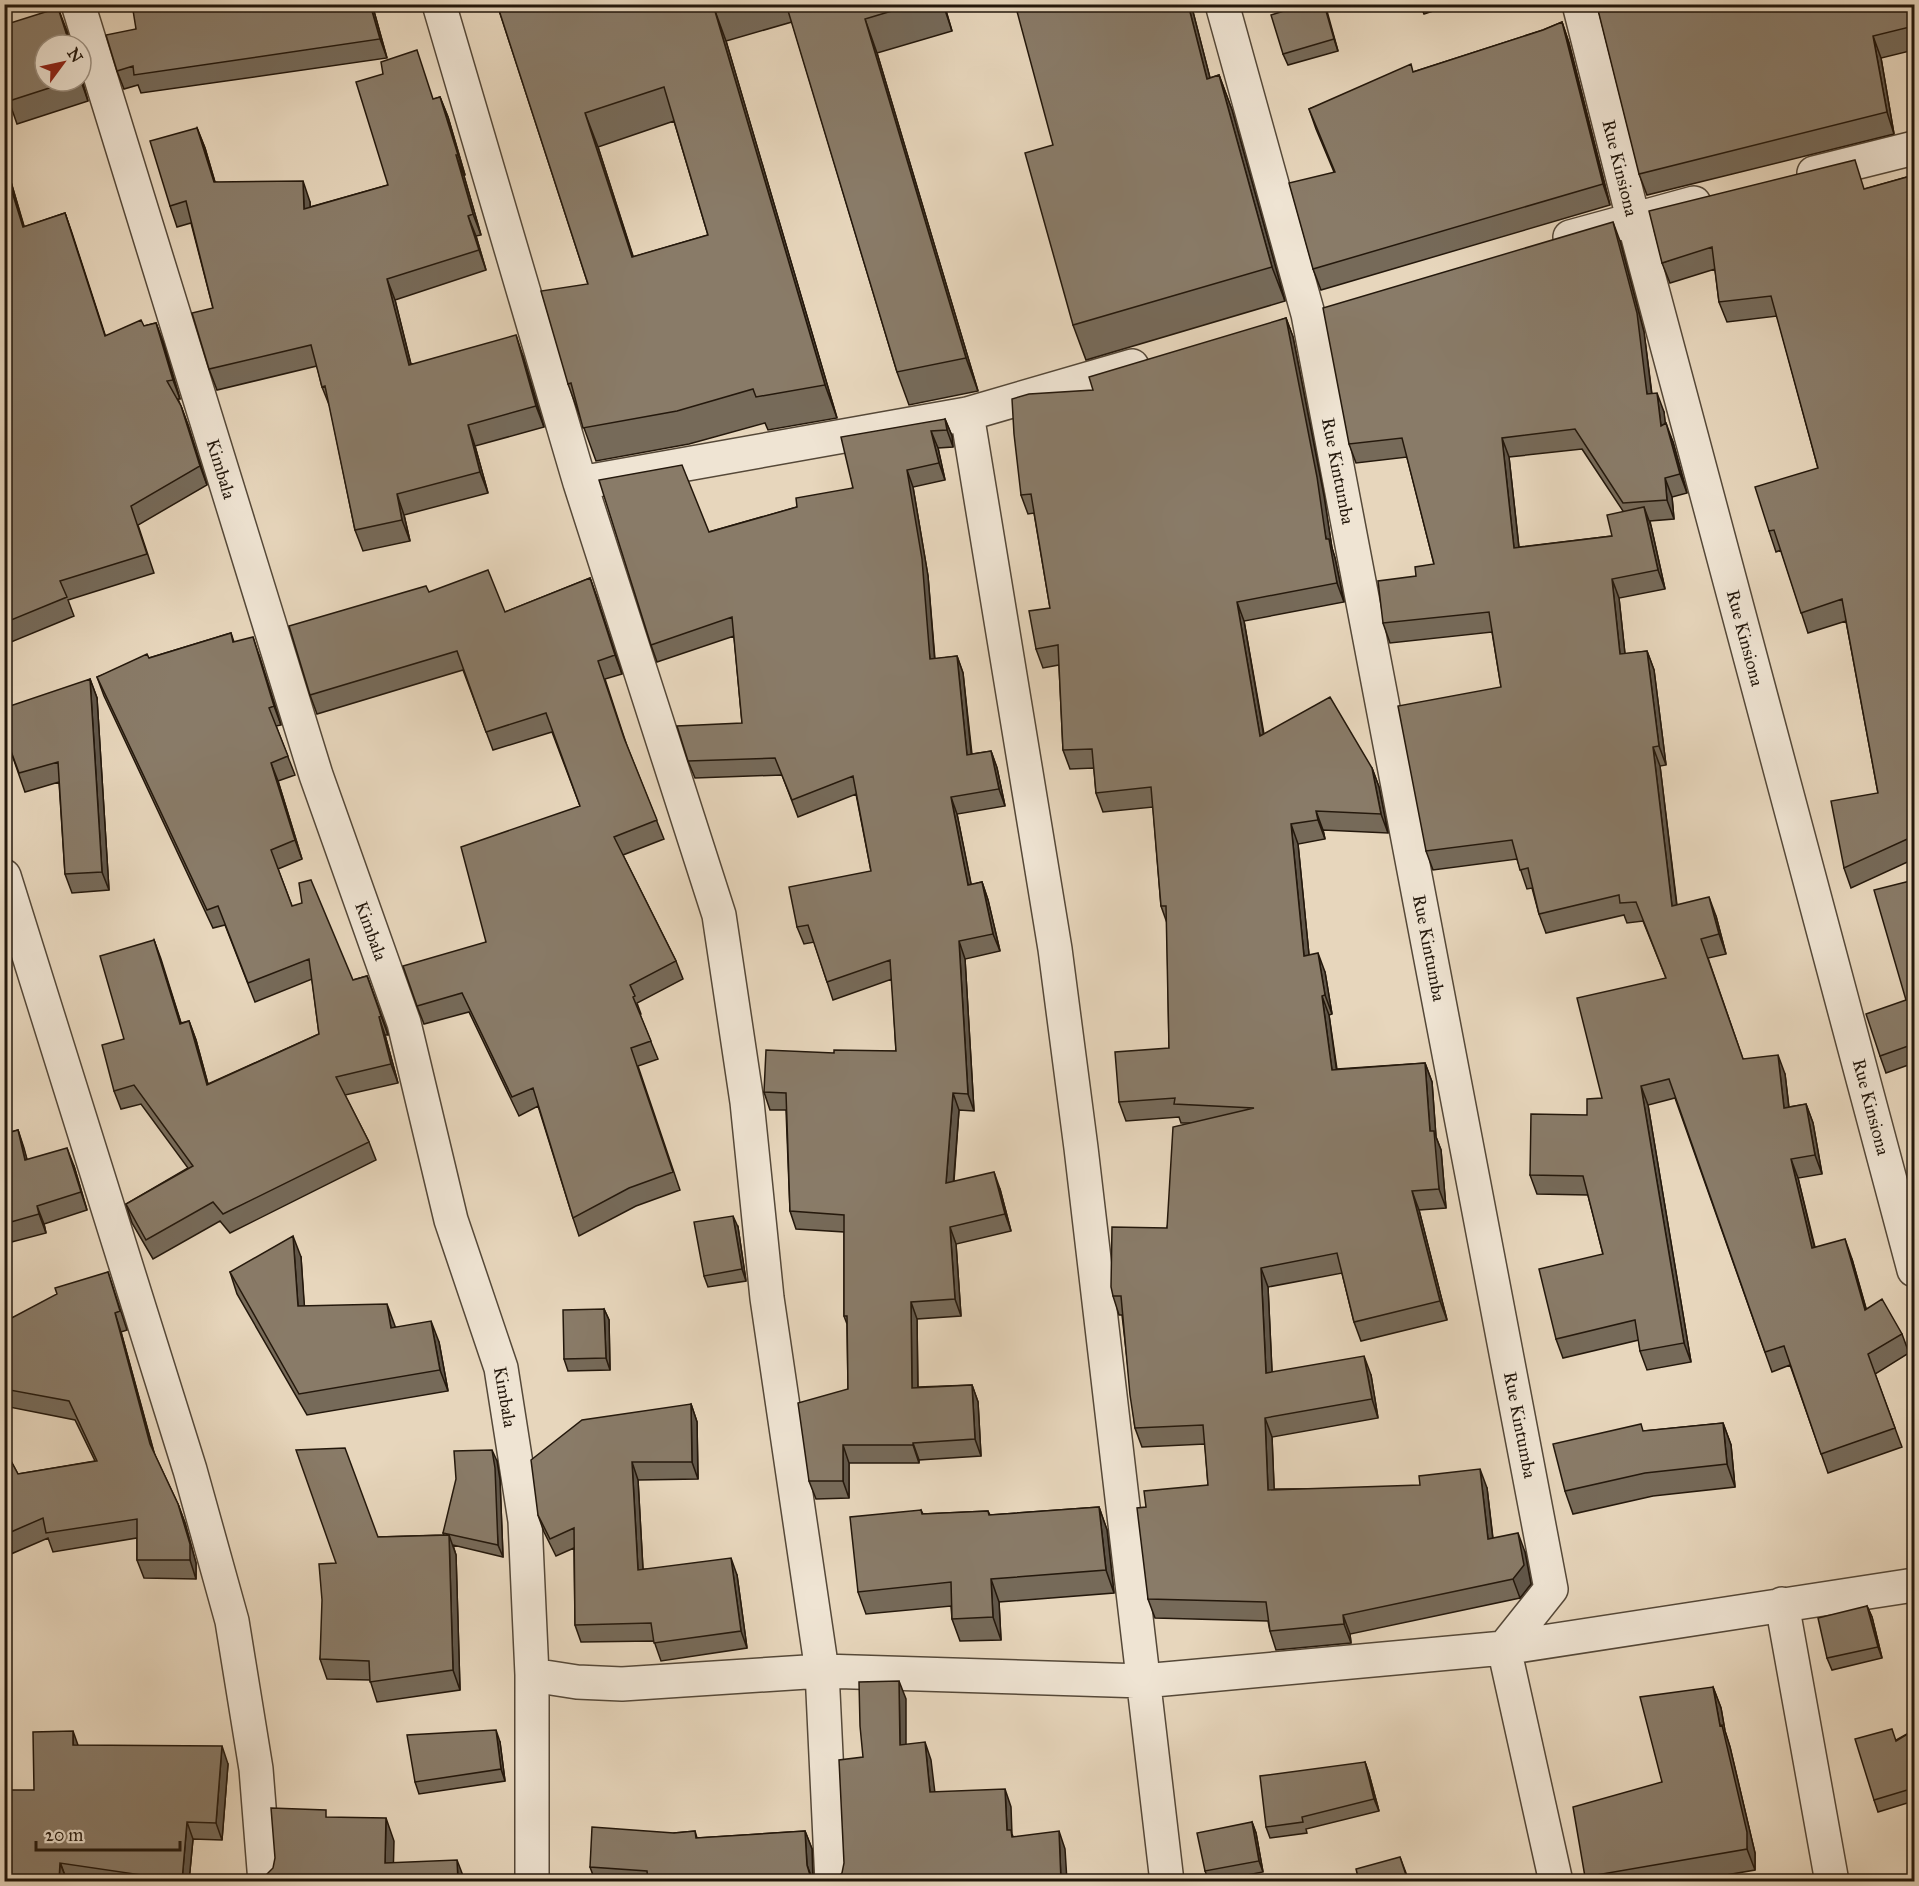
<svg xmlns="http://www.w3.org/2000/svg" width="1919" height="1886" viewBox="0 0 1919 1886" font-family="'IM FELL Great Primer',serif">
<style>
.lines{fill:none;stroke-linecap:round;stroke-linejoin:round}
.minor-casing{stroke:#554838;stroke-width:36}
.minor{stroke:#efe4d3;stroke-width:33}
.wall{fill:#766a59;stroke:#24180c;stroke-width:1.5;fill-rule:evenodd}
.shaded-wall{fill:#605649;stroke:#24180c;stroke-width:1.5}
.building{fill:#897b68;stroke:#24180c;stroke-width:1.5;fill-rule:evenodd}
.labels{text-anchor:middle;stroke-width:5;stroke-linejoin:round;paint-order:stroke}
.street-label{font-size:18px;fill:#24180c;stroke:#efe4d3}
</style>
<rect width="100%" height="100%" fill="#e7d6bc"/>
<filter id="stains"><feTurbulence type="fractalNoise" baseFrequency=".00333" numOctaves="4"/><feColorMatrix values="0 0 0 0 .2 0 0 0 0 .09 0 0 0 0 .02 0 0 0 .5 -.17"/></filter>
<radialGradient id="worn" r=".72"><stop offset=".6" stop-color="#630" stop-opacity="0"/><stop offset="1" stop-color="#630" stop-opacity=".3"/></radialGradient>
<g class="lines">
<defs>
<path id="minor" d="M78,4L316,775L404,1023L451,1220L501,1368L525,1521L532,1675V1882
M439,4L580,483L719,915L747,1102L767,1298L822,1671L832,1882
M1222,4L1308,314L1551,1589L1504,1648L1556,1882
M1579,4L1633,218L1914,1270
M1814,173L1914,148
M1570,237L1694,203
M967,414L1055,949L1081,1148L1167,1882
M580,483L967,414L1132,366
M4,876L190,1470L232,1621L256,1769L265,1882
M1782,1604L1832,1882
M532,1675L577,1682L622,1684L822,1671L1143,1681L1504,1648L1914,1585"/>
</defs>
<use href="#minor" class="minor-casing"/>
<use href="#minor" class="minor"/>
</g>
<path class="wall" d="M372,4L387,58L141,93L138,85L124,89L117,71L136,29Z
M497,4H944L952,31L877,53L978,391L909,405L897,372L792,22L726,41L837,418L768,430L765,423L689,444L596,461L568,384L588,284ZM674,121L708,235L633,257L598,147Z
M1191,4L1210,78L1219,75L1232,110L1285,301L1086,360L1073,325Z
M1324,4L1338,51L1288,65L1283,54Z
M1420,4H1454L1424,14Z
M1914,4V50L1881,58L1894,134L1647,195L1639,174Z
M58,8L71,45H45V81H81V77L88,101L17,124L9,101Z
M1562,22L1569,43L1610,205L1321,290L1313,269L1334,172L1316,129L1309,109L1413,72L1543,30Z
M440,97L448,117L465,175L464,176L481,235L476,236L486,270L395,300L411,364L523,356L544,427L475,446L488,493L404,515L410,541L363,551L355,530L330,407L322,387L317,366L217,390L209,369L213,308L191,223L177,227L170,206L197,128L205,148L215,182L310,202V207L388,185L434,99Z
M4,165L11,182L24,227L65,213L105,336L156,323L163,342L180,399H178L181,406L188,425L207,485L138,525L154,573L68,600L74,616L4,645Z
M1914,175V859L1851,888L1844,868L1878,793L1846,621L1808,633L1781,550L1776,552L1769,531L1818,468L1777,316L1727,322L1719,302L1715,269L1670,283L1662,263L1865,189Z
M1620,241L1644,332L1652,394L1664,412L1665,424L1673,442L1687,493L1672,497L1674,519L1650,521L1665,589L1619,598L1625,654L1647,651L1654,670L1666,765L1660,766L1677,905L1716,916L1726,954L1708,958L1743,1059L1785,1074L1789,1107L1806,1104L1813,1123L1822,1174L1798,1178L1815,1247L1852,1259L1866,1309L1902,1334L1909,1353L1875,1374L1902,1447L1828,1473L1790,1365L1772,1372L1675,1098L1648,1105L1691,1362L1647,1370L1640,1351L1639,1340L1563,1358L1556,1339L1603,1254L1588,1195L1537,1194L1530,1175L1587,1115L1602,1098L1666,978L1643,921L1627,923L1624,915L1546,933L1539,914L1532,888L1527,889L1517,859L1433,870L1426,851L1501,687L1492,632L1390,643L1383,623L1416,576L1434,564L1407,457L1356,463L1349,444ZM1582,449L1623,511L1612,536L1519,547L1509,457Z
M1286,318L1293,337L1324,496L1332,548L1335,558L1344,602L1244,621L1264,734L1372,768L1379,787L1388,833L1323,830L1325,839L1298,844L1309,955L1325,972L1332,1014L1329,1015L1337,1069L1425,1063L1432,1082L1436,1137L1441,1150L1446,1208L1419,1210L1447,1320L1361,1341L1354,1322L1342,1273L1268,1287L1272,1372L1371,1375L1378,1418L1272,1437L1274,1489L1487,1488L1493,1538L1525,1552L1531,1584L1520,1598L1350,1634L1351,1643L1276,1650L1270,1631L1268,1621L1155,1618L1148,1599L1146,1507L1208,1485L1205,1444L1142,1447L1135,1428L1122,1315H1119L1113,1296L1167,1228L1190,1123H1181L1179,1117L1126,1121L1119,1102L1169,1048L1167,923L1161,906L1153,807L1103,812L1096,793L1094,768L1070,769L1063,750L1059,665L1043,668L1036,649L1050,608L1034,513L1028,514L1021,495L1093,390Z
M945,419L952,436L953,447L938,448L945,480L913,487L928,576L935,659L957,656L963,673L972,754L991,751L997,768L1005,806L957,814L971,885L982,882L988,900L1000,951L965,959L974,1111L959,1110L954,1181L1000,1189L1011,1231L956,1244L961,1316L917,1319L918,1387L972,1385L978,1402L981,1456L919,1460V1463H849V1498L816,1499L809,1481L848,1389L847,1324L844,1316V1232L796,1229L790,1211L786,1110H770L764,1092L834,1053L896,1051L892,979L833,1000L814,942L804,944L797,927L871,871L856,794L798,817L782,775L695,778L688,761L742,723L734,636L657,662L651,645L709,532L797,507L853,488Z
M590,578L622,674L605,679L627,746L664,839L623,855L676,961L683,979L637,1003L641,1014L640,1015L658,1059L638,1066L680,1190L636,1206L579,1236L573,1218L538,1106L519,1116L469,1012L424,1024L417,1006L486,942L580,806L552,732L493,750L463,670L317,714L310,695L429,592L505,612Z
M231,633L234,642L259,655L281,725L276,726L295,775L278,781L302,859L278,869L292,906L353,980L367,976L386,1028L388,1035H385L398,1083L345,1095L369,1142L376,1160L230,1233L220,1221L153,1259L132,1223L126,1204L188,1168L141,1104L121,1109L114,1091L124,1039L154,940L181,1023L189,1021L196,1040L208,1084L319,1034L312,979L255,1002L225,925L213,928L104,696L97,677L149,658Z
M90,679L97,698L109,890L72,893L65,874L59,782L25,792L4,732Z
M1914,880V1063L1886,1073L1880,1056L1906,1000Z
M18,1130L27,1160L74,1166L87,1210L44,1224L46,1233L4,1244V1134Z
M738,1227L746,1281L708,1287L704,1276Z
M301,1257L304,1306L395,1327L439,1342L448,1391L307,1415L237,1294L230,1272Z
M108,1272L127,1330L121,1332L154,1453L178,1504L185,1523L196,1563V1579L144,1578L137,1560V1538L53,1552L48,1538L4,1557V1448L18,1474L95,1461L75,1420L4,1406V1322Z
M604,1309L609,1320L610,1370L568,1371L564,1359Z
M691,1404L697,1422L698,1479L638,1480L643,1569L737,1575L747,1648L661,1661L654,1641L581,1642L575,1625L574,1548L556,1556L544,1532L538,1515Z
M1723,1423L1731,1445L1735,1487L1653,1496L1573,1514L1565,1491L1644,1431Z
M497,1461L500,1480L503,1557L453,1545L456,1555L460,1690L377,1702L370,1680L327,1679L320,1659L336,1563L378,1537L444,1535L443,1533Z
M1099,1507L1107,1530L1114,1593L999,1602L1001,1640L960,1641L952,1619L951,1606L866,1614L858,1592L921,1510L923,1514L988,1511L990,1515Z
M1867,1606L1872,1617L1882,1658L1832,1670L1827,1658Z
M1713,1687L1721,1708L1725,1731L1730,1747L1755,1853V1870L1691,1881H1587L1585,1877L1662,1782Z
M1914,1730V1801L1878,1812L1874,1800L1896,1740Z
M500,1742L505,1781L419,1794L415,1782Z
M78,1746L228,1764L222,1840L193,1839L189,1881H67L34,1790Z
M1365,1762L1369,1774L1379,1811L1306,1829L1307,1833L1270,1838L1266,1827Z
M1252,1822L1256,1833L1263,1872L1216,1881H1209L1205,1871Z
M695,1831L697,1838L805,1831L812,1849L813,1877L817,1881H820H595L590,1867L674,1833Z"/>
<path class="shaded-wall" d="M370,4H372L387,58L380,39Z
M943,4H944L952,31Z
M1188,4H1191L1219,113L1207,79Z
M1324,4L1327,11L1338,51L1334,39Z
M58,8L67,31L71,45H70Z
M714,8L726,41L837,418L825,385Z
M865,19L877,53L978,391L966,358Z
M1562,22L1569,43L1610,205L1603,184Z
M1873,36L1881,58L1894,134L1887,112Z
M1219,75L1232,110L1285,301L1272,267Z
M81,77L88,101L81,81Z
M440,97L448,117L465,175L458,155Z
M585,113L598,147L644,290L632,257Z
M197,128L205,148L221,203L214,182Z
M456,155L464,176L481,235L473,214Z
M4,165L11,182L30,246L23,227Z
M303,181L310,202L311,230L304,209Z
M65,213L72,233L112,356L105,336Z
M468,216L476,236L486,270L479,250Z
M1613,222L1620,241L1644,332L1654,413L1647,394Z
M387,279L395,300L416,385L409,365Z
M1286,318L1293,337L1324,496L1332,548L1335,558L1344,602L1337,583L1326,539Z
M156,323L163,342L180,399L173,380Z
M516,335L523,356L544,427L536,406Z
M1657,393L1664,412L1668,446L1661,426Z
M181,406L188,425L207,485L200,466Z
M945,419L952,436L953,447L947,430Z
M1666,423L1673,442L1687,493L1680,474Z
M468,425L475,446L488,493L480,472Z
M931,431L938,448L945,480L939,463Z
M1502,438L1509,457L1521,567L1514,548Z
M907,470L913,487L928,576L936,677L930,659Z
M1665,478L1672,497L1674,519L1667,500Z
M397,494L404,515L410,541L402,520Z
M1644,507L1651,526L1665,589L1658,570Z
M590,578L597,597L622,674L615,655Z
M1612,579L1619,598L1627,673L1620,654Z
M1237,602L1244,621L1267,755L1260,736Z
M253,637L259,655L281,725L274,706Z
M1647,651L1654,670L1666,765L1659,746Z
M957,656L963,673L973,772L967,755Z
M90,679L97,698L109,890L102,872Z
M1653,747L1660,766L1679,925L1672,906Z
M991,751L997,768L1005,806L999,789Z
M271,763L278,781L302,859L295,840Z
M1372,768L1379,787L1388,833L1381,814Z
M951,797L957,814L975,903L968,885Z
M1316,811L1323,830L1325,839L1318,820Z
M1291,824L1298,844L1311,975L1304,956Z
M982,882L988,900L1000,951L993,934Z
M1709,897L1716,916L1726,954L1719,934Z
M154,940L161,959L187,1042L180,1024Z
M959,941L965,959L974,1111L968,1094Z
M1318,953L1325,972L1332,1014L1325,995Z
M367,976L386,1028L388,1035L381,1016Z
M1322,996L1329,1015L1339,1089L1332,1070Z
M379,1017L385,1035L398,1083L391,1064Z
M189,1021L196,1040L213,1103L207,1085Z
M1778,1055L1785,1074L1791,1127L1784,1108Z
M1425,1063L1432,1082L1436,1137L1441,1150L1446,1208L1439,1189L1430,1131Z
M1641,1086L1648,1105L1691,1362L1684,1343Z
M953,1093L959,1110L952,1200L946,1183Z
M1806,1104L1813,1123L1822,1174L1815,1155Z
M18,1130L24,1148L32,1178L25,1160Z
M67,1148L74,1166L87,1210L81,1192Z
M1791,1159L1798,1178L1819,1267L1812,1248Z
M994,1172L1000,1189L1011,1231L1005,1214Z
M1412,1191L1419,1210L1447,1320L1440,1301Z
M37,1206L44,1224L46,1233L39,1214Z
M733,1216L738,1227L746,1281L742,1269Z
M950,1227L956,1244L961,1316L955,1299Z
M293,1236L301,1257L306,1328L298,1306Z
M1845,1239L1852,1259L1872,1329L1865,1310Z
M1261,1268L1268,1287L1273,1392L1266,1373Z
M911,1302L917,1319L918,1405L912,1388Z
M387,1304L395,1326L399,1349L391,1328Z
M604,1309L609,1320L610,1370L606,1358Z
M115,1313L121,1332L157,1463L150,1444Z
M431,1321L439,1342L448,1391L440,1370Z
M1364,1356L1371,1375L1378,1418L1372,1399Z
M972,1385L978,1402L981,1456L975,1439Z
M691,1404L697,1422L698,1479L692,1462Z
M1265,1418L1272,1437L1275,1509L1268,1490Z
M1723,1423L1731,1445L1735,1487L1727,1464Z
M913,1443L919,1460V1463L913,1445Z
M843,1445L849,1463V1498L843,1481Z
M492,1450L497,1461L500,1480L503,1557L498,1545Z
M632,1462L638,1480L644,1588L638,1570Z
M1480,1469L1487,1488L1495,1558L1488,1539Z
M178,1504L185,1523L196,1563V1579L190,1560Z
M1099,1507L1107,1530L1114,1593L1106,1570Z
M1518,1533L1525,1552L1531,1584L1520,1598L1513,1579Z
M449,1535L456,1555L460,1690L453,1670Z
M731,1558L737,1575L747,1648L741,1631Z
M991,1579L999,1602L1001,1640L993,1617Z
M1867,1606L1872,1617L1882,1658L1878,1647Z
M1343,1615L1350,1634L1351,1643L1344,1624Z
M899,1681L906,1699V1763L900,1745Z
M1713,1687L1721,1708L1725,1731L1730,1747L1755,1853V1870L1747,1849L1720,1726Z
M496,1730L500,1742L505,1781L501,1769Z
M73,1731L79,1748L73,1745Z
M925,1742L931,1760L937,1810L930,1792Z
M222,1746L228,1764L222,1840L216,1823Z
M1365,1762L1369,1774L1379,1811L1374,1799Z
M1005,1789L1011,1807L1012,1834L1018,1848L1007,1830Z
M386,1818L394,1841L393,1881L385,1863Z
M187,1822L193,1839L189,1881H182Z
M1252,1822L1256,1833L1263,1872L1259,1861Z
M805,1831L812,1849L813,1881L807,1865Z
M1059,1831L1065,1849L1067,1881H1061Z
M1400,1857L1409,1881H1408Z
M457,1860L465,1881H458Z
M60,1863L67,1881H59Z"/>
<path class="building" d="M132,4H370L380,39L134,75L133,66L117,71L106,35L136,29Z
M497,4H726L714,8L825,385L756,397L753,389L677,411L583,428L571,383L568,384L541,291L588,284ZM664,87L708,235L632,257L585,113Z
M786,4H915L865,19L966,358L897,372Z
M1015,4H1188L1207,79L1219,75L1272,267L1073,325L1025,153L1053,145Z
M1306,4H1324L1334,39L1283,54L1271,15Z
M1601,4H1914V26L1873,36L1887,112L1639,174L1597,6Z
M58,8L70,45H45V81H71L9,101L4,87V25Z
M1562,22L1603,184L1313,269L1289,183L1335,172L1309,109L1411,64L1413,72L1543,30Z
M417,50L433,99L440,97L458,155H456L473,214L468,216L479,250L387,279L409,365L516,335L536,406L468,425L480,472L397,494L402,520L355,530L325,386L322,387L311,345L209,369L192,313L213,308L186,201L170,206L150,141L197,128L214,182L303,181L304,209L388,185L356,82L383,74L381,62Z
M1855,160L1864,189L1914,175V650L1911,651L1914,671V836L1844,868L1831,801L1878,793L1842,599L1801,613L1774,530L1769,531L1755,487L1818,468L1771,296L1719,302L1712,247L1662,263L1649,211Z
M4,166L23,227L65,213L105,336L141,320L144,326L156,323L173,380L167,381L181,406L200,466L131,506L147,554L60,581L67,597L4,623Z
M1613,222L1637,313L1647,394L1657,393L1661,426L1666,423L1680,474L1665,478L1667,500L1623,503L1575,429L1502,438L1514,548L1612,536L1607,515L1644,507L1658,570L1612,579L1620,654L1647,651L1659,746L1653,747L1672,906L1709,897L1719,934L1701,939L1743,1059L1778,1055L1784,1108L1806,1104L1815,1155L1791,1159L1812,1248L1845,1239L1865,1310L1882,1299L1902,1334L1868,1354L1895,1428L1821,1454L1784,1346L1765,1352L1669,1079L1641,1086L1684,1343L1640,1351L1635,1320L1556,1339L1539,1269L1603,1254L1583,1176L1530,1175L1531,1114L1587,1115V1099L1602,1098L1577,998L1666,978L1636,902L1620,903L1619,895L1539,914L1528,868L1520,870L1512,840L1426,851L1398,706L1501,687L1489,612L1383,623L1378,581L1416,576L1415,567L1434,564L1402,438L1349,444L1323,308Z
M1286,318L1317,477L1326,539H1329L1337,583L1237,602L1260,736L1330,697L1372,768L1381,814L1316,811L1318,820L1291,824L1304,956L1318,953L1325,995L1322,996L1332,1070L1425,1063L1430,1131H1434L1439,1189L1412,1191L1440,1301L1354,1322L1337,1253L1261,1268L1266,1373L1364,1356L1372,1399L1265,1418L1268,1490L1420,1485L1419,1476L1480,1469L1488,1539L1518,1533L1524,1565L1513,1579L1343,1615L1344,1624L1270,1631L1266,1602L1148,1599L1137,1508L1146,1507L1144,1491L1208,1485L1203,1425L1135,1428L1130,1395L1121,1296H1113L1111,1287L1112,1227L1167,1228L1173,1127L1254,1108L1174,1104L1175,1098L1119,1102L1115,1052L1169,1048L1166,906H1161L1151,787L1096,793L1092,749L1063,750L1058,645L1036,649L1029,611L1050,608L1031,494L1021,495L1014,434L1012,399L1029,394L1093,390L1089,377Z
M945,419L947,430L931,431L939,463L907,470L922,559L930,659L957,656L967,755L991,751L999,789L951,797L968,885L982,882L993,934L959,941L968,1094L953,1093L946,1183L994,1172L1005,1214L950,1227L955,1299L911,1302L912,1388L972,1385L975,1439L913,1443V1445H843V1481H809L798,1403L848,1389L847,1316H844V1215L790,1211L786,1093L764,1092L766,1050L834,1053V1050L896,1051L890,960L827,982L808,925L797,927L789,887L871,871L853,776L792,800L775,758L688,761L677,726L742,723L732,617L651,645L599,480L682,465L709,532L797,507L796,498L853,488L841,437Z
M488,570L505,612L590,578L615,655L598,661L624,738L657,820L614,837L676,961L630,985L635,996L633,997L651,1041L631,1048L673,1172L629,1188L573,1218L533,1088L512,1097L462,993L417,1006L403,966L486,942L461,847L580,806L546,713L486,732L457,651L310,695L289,626L426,586L429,592Z
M231,633L233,642L253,637L274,706L269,708L288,756L271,763L295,840L271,850L292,906L302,903L299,883L311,880L353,980L367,976L379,1010L381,1016L379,1017L391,1064L336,1077L369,1142L223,1214L213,1202L146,1240L126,1204L193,1166L134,1085L114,1091L102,1045L124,1039L100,956L154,940L180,1024L189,1021L207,1085L319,1034L309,959L248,983L218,906L207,910L97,677L147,654L149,658Z
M90,679L102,872L65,874L58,762L19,773L4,732V708Z
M1914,880V1044L1880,1056L1866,1014L1906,1000L1874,890Z
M18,1130L25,1160L67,1148L81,1192L37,1206L39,1214L4,1224V1134Z
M733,1216L742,1269L704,1276L694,1222Z
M293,1236L298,1306L387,1304L391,1328L431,1321L440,1370L299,1394L230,1272Z
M108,1272L120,1311L115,1313L150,1444L178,1504L190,1544V1560H137V1519L46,1533L43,1518L4,1535V1448L18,1474L97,1461L69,1401L4,1389V1322L57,1294L55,1288Z
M604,1309L606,1358L564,1359L563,1310Z
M691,1404L692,1462H632L638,1570L731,1558L741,1631L654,1643L651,1623L575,1625L574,1528L550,1539L538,1515L531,1460L582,1420Z
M1723,1423L1727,1464L1645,1473L1565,1491L1553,1444L1641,1424L1643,1431Z
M345,1448L378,1537L449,1535L453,1670L370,1682L369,1661L320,1659L322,1600L319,1564L336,1563L296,1450Z
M492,1450L495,1468L498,1545L443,1533L456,1479L454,1451Z
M1099,1507L1106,1570L991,1579L993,1617L952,1619L951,1582L858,1592L850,1517L921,1510L922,1514L988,1511L989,1515Z
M1867,1606L1878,1647L1827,1658L1818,1618Z
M899,1681L900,1745L925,1742L930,1792L1005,1789L1007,1830H1011L1012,1837L1059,1831L1061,1881H830L835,1880L842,1873L844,1863L839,1760L863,1757L860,1726L859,1682Z
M1713,1687L1720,1726L1722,1725L1747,1832V1849L1585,1877L1573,1807L1662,1782L1640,1697Z
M1892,1729L1896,1741L1914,1730V1788L1874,1800L1855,1739Z
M496,1730L501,1769L415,1782L407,1735Z
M73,1731V1745L222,1746L216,1823L187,1822L182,1881L60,1863L59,1881H4V1790H34L33,1732Z
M1365,1762L1374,1799L1302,1817L1303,1822L1266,1827L1260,1776Z
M271,1808L326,1810V1817L386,1818L385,1863L457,1860L458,1881H266V1875L273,1868L275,1858Z
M1252,1822L1259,1861L1205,1871L1197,1833Z
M592,1827L674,1833L695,1831L696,1838L805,1831L807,1865L810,1875L817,1881H820H648L647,1871L590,1867Z
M1400,1857L1408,1881H1359L1356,1869Z
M1798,1875L1800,1881H1780Z"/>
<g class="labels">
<g class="street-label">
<text transform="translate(1620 168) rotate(76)" y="6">Rue Kinsiona</text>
<text transform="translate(221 469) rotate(73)" y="6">Kimbala</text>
<text transform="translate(1338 471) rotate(79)" y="6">Rue Kintumba</text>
<text transform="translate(1745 638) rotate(75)" y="6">Rue Kinsiona</text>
<text transform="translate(371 931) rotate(70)" y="6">Kimbala</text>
<text transform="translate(1429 948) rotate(79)" y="6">Rue Kintumba</text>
<text transform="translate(1871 1107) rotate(75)" y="6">Rue Kinsiona</text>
<text transform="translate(505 1397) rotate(80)" y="6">Kimbala</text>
<text transform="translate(1520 1425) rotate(79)" y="6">Rue Kintumba</text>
</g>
</g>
<rect width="1919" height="1886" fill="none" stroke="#e7d6bc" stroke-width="24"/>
<rect x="6" y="6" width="1907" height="1874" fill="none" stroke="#24180c" stroke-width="3"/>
<rect x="12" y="12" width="1895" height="1862" fill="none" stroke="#24180c" stroke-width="1.5"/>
<g transform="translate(63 63) rotate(57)"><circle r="28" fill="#efe4d3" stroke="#9e9283" stroke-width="1.5"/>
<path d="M0-4.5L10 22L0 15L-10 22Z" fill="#8f2418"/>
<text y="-9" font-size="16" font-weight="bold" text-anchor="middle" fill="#24180c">N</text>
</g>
<path d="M36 1841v9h144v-9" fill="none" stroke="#24180c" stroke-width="3"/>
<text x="45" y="1841" font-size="18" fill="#24180c" stroke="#efe4d3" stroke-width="4.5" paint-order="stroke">20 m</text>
<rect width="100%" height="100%" filter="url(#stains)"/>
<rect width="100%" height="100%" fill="url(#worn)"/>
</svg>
